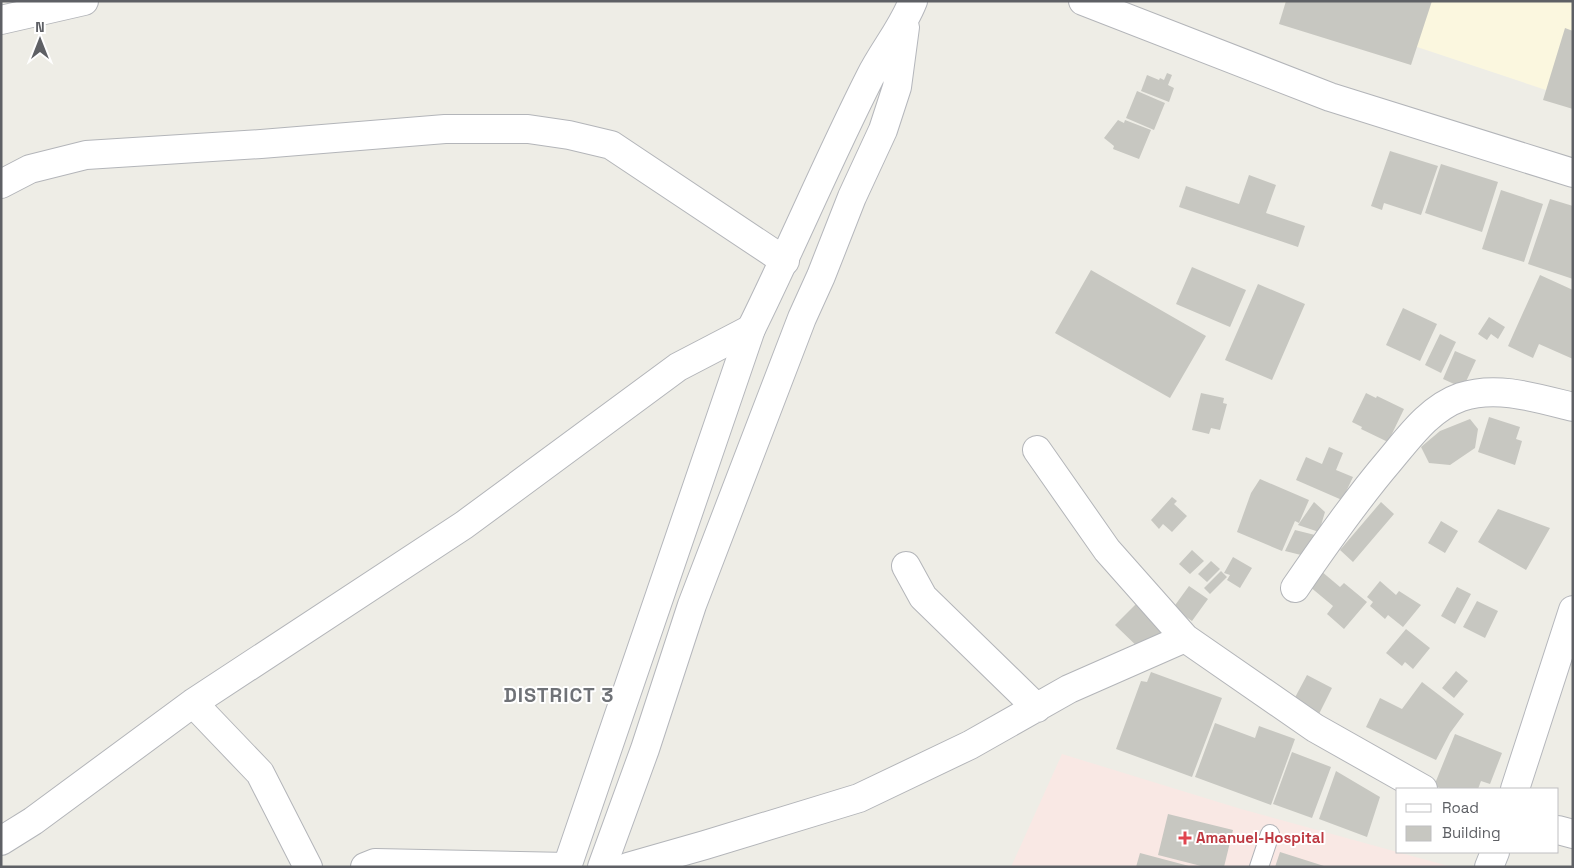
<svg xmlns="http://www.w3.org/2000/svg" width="1574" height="868" viewBox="0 0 1574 868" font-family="'Space Grotesk',sans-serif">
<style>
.commercial{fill:#fbf7df}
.medical{fill:#f9e8e4}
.building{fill:#c7c7c1}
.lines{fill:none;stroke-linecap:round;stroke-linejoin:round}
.service-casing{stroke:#b3b5b9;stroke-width:20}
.minor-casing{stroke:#b3b5b9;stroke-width:30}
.secondary-casing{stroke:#b5b7bc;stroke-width:30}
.service{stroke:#fff;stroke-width:18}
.minor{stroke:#fff;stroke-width:28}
.secondary{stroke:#fff;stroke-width:28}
.health-dot{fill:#e0444e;stroke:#fff;stroke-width:2}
.labels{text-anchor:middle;stroke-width:4;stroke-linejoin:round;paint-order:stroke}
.health-label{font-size:15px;font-weight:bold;fill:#be3a42;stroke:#fff;text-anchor:start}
.district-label{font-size:20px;font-weight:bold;letter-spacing:1px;fill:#6f7277;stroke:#fff}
</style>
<rect width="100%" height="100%" fill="#eeede6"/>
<path class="commercial" d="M1279,1H1573V99Z"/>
<path class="medical" d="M1062,754L1241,809L1452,867H1011Z"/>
<path class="building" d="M1286,1H1432L1411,65L1279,24Z
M1565,28L1573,31V109L1543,100Z
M1167,73L1172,75L1168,85L1174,88L1169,102L1141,91L1147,75L1159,80L1160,78L1164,80Z
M1137,91L1165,103L1154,130L1126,118Z
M1118,120L1124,123L1125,120L1151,130L1139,159L1113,149L1114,146L1104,138Z
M1390,151L1438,166L1421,215L1384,203L1382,210L1371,206Z
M1441,164L1498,182L1482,232L1425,213Z
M1249,175L1276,185L1266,213L1305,226L1298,247L1179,207L1186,186L1239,204Z
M1501,190L1543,204L1524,262L1482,249Z
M1550,199L1573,206V279L1528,264Z
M1192,267L1246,290L1230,327L1176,304Z
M1091,270L1206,336L1170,398L1055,333Z
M1540,275L1573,290V359L1539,344L1533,358L1508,346Z
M1258,284L1305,304L1272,380L1225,360Z
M1403,308L1437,324L1420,361L1386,345Z
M1489,317L1505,327L1498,339L1491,334L1487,340L1478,334Z
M1440,334L1456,342L1441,373L1425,365Z
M1455,351L1476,360L1463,388L1443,379Z
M1201,393L1224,398L1223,403L1227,404L1220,430L1211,428L1209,434L1192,430Z
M1366,393L1376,398L1377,396L1404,409L1388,442L1361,429L1362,427L1352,422Z
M1489,417L1520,427L1516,439L1522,441L1515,465L1478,452Z
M1470,419L1478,429L1475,448L1450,465L1429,463L1421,447L1440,431Z
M1329,447L1343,453L1336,470L1353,477L1342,500L1296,480L1306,457L1322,464Z
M1260,479L1309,500L1299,523L1295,521L1282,551L1237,532L1251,493Z
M1172,497L1177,501L1174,504L1187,516L1172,532L1163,524L1159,529L1151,520Z
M1314,502L1325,512L1319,532L1298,525Z
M1381,502L1394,514L1353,562L1340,550Z
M1498,509L1550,528L1526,570L1478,542Z
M1441,521L1458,531L1445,553L1428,543Z
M1295,530L1319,536L1313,558L1285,551Z
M1192,550L1204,561L1190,574L1179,564Z
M1233,557L1252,568L1240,588L1227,580L1230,575L1224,573Z
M1211,561L1220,569L1207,582L1198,574Z
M1221,571L1227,577L1210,594L1204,588Z
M1321,571L1340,587L1344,583L1367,602L1344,629L1327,614L1333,606L1309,586Z
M1380,581L1396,595L1399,591L1421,605L1403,627L1388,615L1385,619L1370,606L1373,602L1367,597Z
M1189,586L1208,599L1192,621L1173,608Z
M1457,587L1471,594L1455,624L1441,616Z
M1139,601L1168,630L1144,653L1115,625Z
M1477,601L1498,611L1485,638L1463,627Z
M1406,629L1430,648L1413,669L1405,662L1402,666L1386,653Z
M1456,671L1468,681L1454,698L1442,688Z
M1151,672L1222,698L1192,777L1116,749L1141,681L1147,682Z
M1307,675L1332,688L1317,718L1291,705Z
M1422,682L1464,714L1450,733L1436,760L1366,727L1380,698L1402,709Z
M1215,723L1255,738L1259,726L1295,739L1271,805L1195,777Z
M1455,734L1502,753L1490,784L1481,781L1478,789H1443L1434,786Z
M1292,752L1331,767L1312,818L1273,804Z
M1336,771L1380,797L1367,837L1319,819Z
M1168,814L1233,830L1224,867H1205L1158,855Z
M1280,852L1324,866V867H1275Z
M1140,853L1189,866V867H1136Z"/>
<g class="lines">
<defs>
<path id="service" d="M1259,867L1270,834"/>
<path id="minor" d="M1083,1L1330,97L1573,173
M1,20L84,1
M1,184L30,169L86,155L261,144L445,129H528L569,135L611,145L785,261
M1037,450L1107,550L1185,638
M906,566L923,597L1037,708
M1295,588C1325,544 1355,501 1390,460C1410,436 1430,408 1461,397C1497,385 1537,398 1573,407
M193,703L260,773L308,867
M1558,830L1573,834
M1,841L33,821L193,703L464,525L678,367L751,329
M365,867L375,863L568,867
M628,867L705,845L859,798L970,745L1069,689L1185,638L1315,728L1423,789"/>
<path id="secondary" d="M1515,789L1573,610
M567,867L751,329C792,246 828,160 870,77C883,51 902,29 913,1
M602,867L645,749L692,605L802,318L821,276L852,197L883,130L897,87L905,27
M1489,867L1495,852"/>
</defs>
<use href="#service" class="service-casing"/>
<use href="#minor" class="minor-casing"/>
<use href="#secondary" class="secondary-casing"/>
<use href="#service" class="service"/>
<use href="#minor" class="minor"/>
<use href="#secondary" class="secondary"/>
</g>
<path class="health-dot" d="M1182.5 830.5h5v5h5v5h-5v5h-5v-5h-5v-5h5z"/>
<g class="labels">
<g class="health-label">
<text x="1196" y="843">Amanuel-Hospital</text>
</g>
<g class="district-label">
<text x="559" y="702">DISTRICT 3</text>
</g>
</g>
<rect width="1574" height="868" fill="none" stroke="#5e6065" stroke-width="5"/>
<rect x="1396" y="788" width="162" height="65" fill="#ffffff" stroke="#bfbfc1"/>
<rect x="1406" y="804" width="25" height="8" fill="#ffffff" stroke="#bfbfc1"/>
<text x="1442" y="813" font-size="15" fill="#5e6065">Road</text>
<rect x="1406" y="826" width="25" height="15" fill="#c7c7c1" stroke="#bfbfc1"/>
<text x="1442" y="838" font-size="15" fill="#5e6065">Building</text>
<g transform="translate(40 40)" stroke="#ffffff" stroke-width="4" paint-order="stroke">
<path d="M0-4L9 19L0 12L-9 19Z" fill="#5e6065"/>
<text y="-8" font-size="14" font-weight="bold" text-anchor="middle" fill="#5e6065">N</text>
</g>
</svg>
